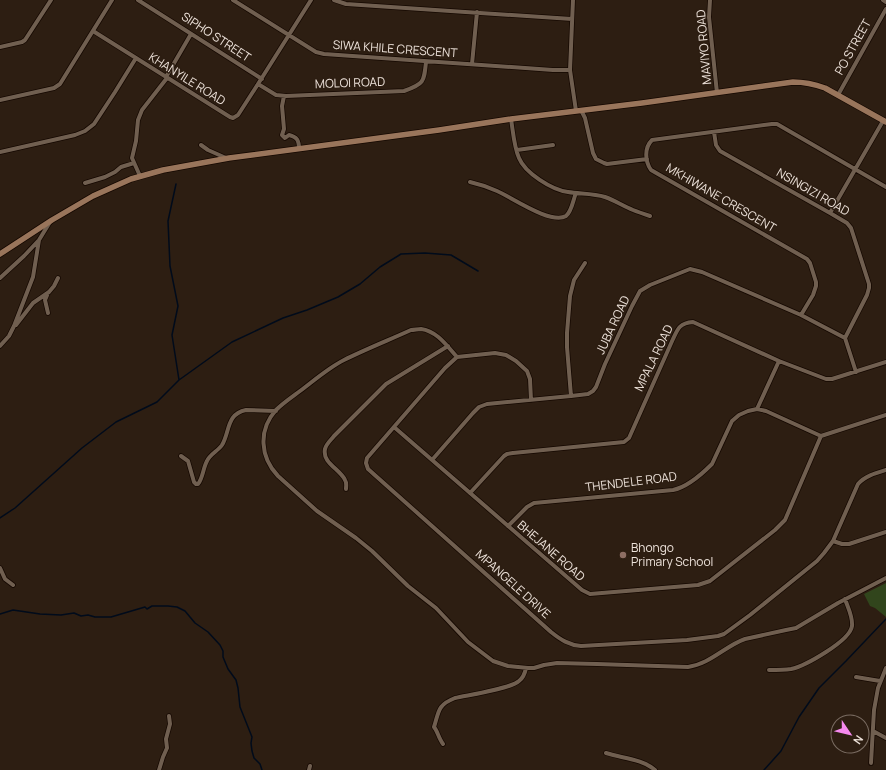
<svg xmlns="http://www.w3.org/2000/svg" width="886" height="770" viewBox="0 0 886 770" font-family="Manrope,sans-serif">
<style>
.grass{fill:#31451c}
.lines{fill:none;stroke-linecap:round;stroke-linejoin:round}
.stream{stroke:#000b1b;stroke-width:1.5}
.street-casing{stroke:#150801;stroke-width:5.5}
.secondary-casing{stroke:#150801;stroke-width:7}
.street{stroke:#705f50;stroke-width:4}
.secondary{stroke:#99755b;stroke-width:5.5}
.education-dot{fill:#8d6e63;stroke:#2d1e12;stroke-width:1.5}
.labels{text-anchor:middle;stroke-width:3;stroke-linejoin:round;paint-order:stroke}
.street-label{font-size:12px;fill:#ede2da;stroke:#2d1e12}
.poi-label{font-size:12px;fill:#ede2da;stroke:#2d1e12;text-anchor:start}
</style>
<rect width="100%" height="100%" fill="#2d1e12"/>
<path class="grass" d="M886,583V617L875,608L870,606L864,594Z"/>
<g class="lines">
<path class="stream" d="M176,184L168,221L170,266L178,306L172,335L179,380
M0,518L15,508L82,448L116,422L157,402L179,380L232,342L283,318L307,310L338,297L360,284L380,267L401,254L425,253L451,255L478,271
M0,614L13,610L40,614L61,615L74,613L81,616L88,615L95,617H111L145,607L147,609L152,606H168L177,607L185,611L195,623L208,632L220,645L223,651V657L228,669L236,680L238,688L240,707L252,737L251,743L252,751L254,758L260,764L262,770
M764,770L781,751L799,717L819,688L846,661L886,619"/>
<defs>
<path id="street" d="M138,0L262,79
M233,0L316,52L324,54L553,70H570
M334,0L346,4L572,19
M573,0L570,70L576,111
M710,0L709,17L717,93
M883,0L886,2
M93,31L230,117L233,118L238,115L258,84L311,0
M0,47L22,42L25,40L51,0
M472,64L477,12
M166,77L191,34
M258,84L276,95L286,96L404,91C424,84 424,82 426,62
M838,95L886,9
M284,96L282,106L284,129L282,135L285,138L289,135C297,137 299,140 299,149
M0,100L54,88L60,84L112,0
M581,110L585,118L593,153L596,159L604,163L607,164L647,159
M511,119C513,131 514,147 519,158C525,173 552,190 568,192C580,194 593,193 605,197C614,200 623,206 633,210C638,212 644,214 650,216
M714,132L716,145L720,151L830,213L847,223L851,228L869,284V288L867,295L845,338
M201,145L208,150L226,158
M517,150L553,145
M0,152L75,135L85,131L94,124L115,92L136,58
M140,176L132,158L136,141L138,120L142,110L167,78
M470,182C479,184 488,187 497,191C511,197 551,225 566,216C572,211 573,200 576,193
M85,183L105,177L115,172L121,167L134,163
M830,213L883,121
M0,278L24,256L39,240L50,222
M48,293L45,300L48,313
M801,315L813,295L816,286V282L810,263L807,259L651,170C645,161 644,148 652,140L772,124H777L886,187
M16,325L33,303L49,292L54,286L58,278
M0,346L9,336L14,326L33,277L39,240
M457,357C447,346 437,331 421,329C418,329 414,330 411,330C389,340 366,349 344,360C330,367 317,378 304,388C295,395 284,402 276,410C258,430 260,457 278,476L317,511L356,538L372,551L408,586L436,608L468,642L493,661L508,666L528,668H534L544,665L557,663L597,664L688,667C710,664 725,646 745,639L786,630L796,628L838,603L886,578
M571,396L567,347V333L570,296L574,280L585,263
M531,400L530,379L527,371L516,361L506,355L495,353L457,357L445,368L367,458L366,463L368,469L551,632C561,640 569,645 581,646L687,640L718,636L724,634L750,615L817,561L824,553L833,541L858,484C865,476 876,473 886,470
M757,409L779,361
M394,427L582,590L590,594L698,585L710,581L775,530L785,520L821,436
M181,456L188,461L194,482L196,484H198C203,478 203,468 207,461C210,454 218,451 222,445C230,432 226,414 246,410L276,411
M432,460L473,413L479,407L487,404L571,396L588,394L593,391L596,387L605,364L632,306L640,291L650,285L690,269L702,272L801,315L845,338L856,372
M346,489C346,486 347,483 345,480C340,469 322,463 325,449C326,444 331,440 334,436L386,384L448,346
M470,493L504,456L507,454L513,453L624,442L629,438L673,339C678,328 680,323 693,322L779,361L826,379H832L886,362
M508,526L527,507L534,503L673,490C688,487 702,474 712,464L732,421L739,415L748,411L757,409L766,411L821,436L886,415
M833,541L842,544H849L886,532
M0,568L5,579L13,585
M769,670C777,670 784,670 791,669C805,666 850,641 852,626C853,617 848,608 845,599
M856,677L880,681
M873,731L886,738
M443,744C439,739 437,730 434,727C439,712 437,705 455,698C468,695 510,689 519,681C523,678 525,673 526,668
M606,753C621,758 643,759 655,770
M871,763L874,710L878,688L886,668
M159,770L163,757L167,748L166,739L170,724L169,716
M309,770L310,766"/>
<path id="secondary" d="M0,254L52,220L93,196L131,179L163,170L229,158L439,130L511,119L642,103L793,82C805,82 814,84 825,88L886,122"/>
</defs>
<use href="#street" class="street-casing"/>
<use href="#secondary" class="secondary-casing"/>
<use href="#street" class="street"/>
<use href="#secondary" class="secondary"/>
</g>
<circle class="education-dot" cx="623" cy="555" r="4"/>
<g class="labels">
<g class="street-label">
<text transform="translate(216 37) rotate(33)" y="4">SIPHO STREET</text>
<text transform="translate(704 47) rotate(-95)" y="4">MAVIYO ROAD</text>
<text transform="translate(853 47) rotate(-61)" y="4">PO STREET</text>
<text transform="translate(395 49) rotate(4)" y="4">SIWA KHILE CRESCENT</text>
<text transform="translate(187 79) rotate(32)" y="4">KHANYILE ROAD</text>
<text transform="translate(350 83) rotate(-2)" y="4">MOLOI ROAD</text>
<text transform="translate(813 192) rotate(30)" y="4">NSINGIZI ROAD</text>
<text transform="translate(721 198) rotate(30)" y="4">MKHIWANE CRESCENT</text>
<text transform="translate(613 325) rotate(-65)" y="4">JUBA ROAD</text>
<text transform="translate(654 358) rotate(-64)" y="4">MPALA ROAD</text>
<text transform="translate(631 482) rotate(-7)" y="4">THENDELE ROAD</text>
<text transform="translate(551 551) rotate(41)" y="4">BHEJANE ROAD</text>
<text transform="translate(513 584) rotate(42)" y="4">MPANGELE DRIVE</text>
</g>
<g class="poi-label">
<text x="631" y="552">Bhongo<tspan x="631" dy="14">Primary School</tspan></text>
</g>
</g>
<g transform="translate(850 734) rotate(125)"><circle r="19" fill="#2d1e12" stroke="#7a6c62"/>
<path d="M0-3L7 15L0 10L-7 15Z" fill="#f589ee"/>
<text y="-6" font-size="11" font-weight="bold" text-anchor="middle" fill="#ede2da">N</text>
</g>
</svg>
